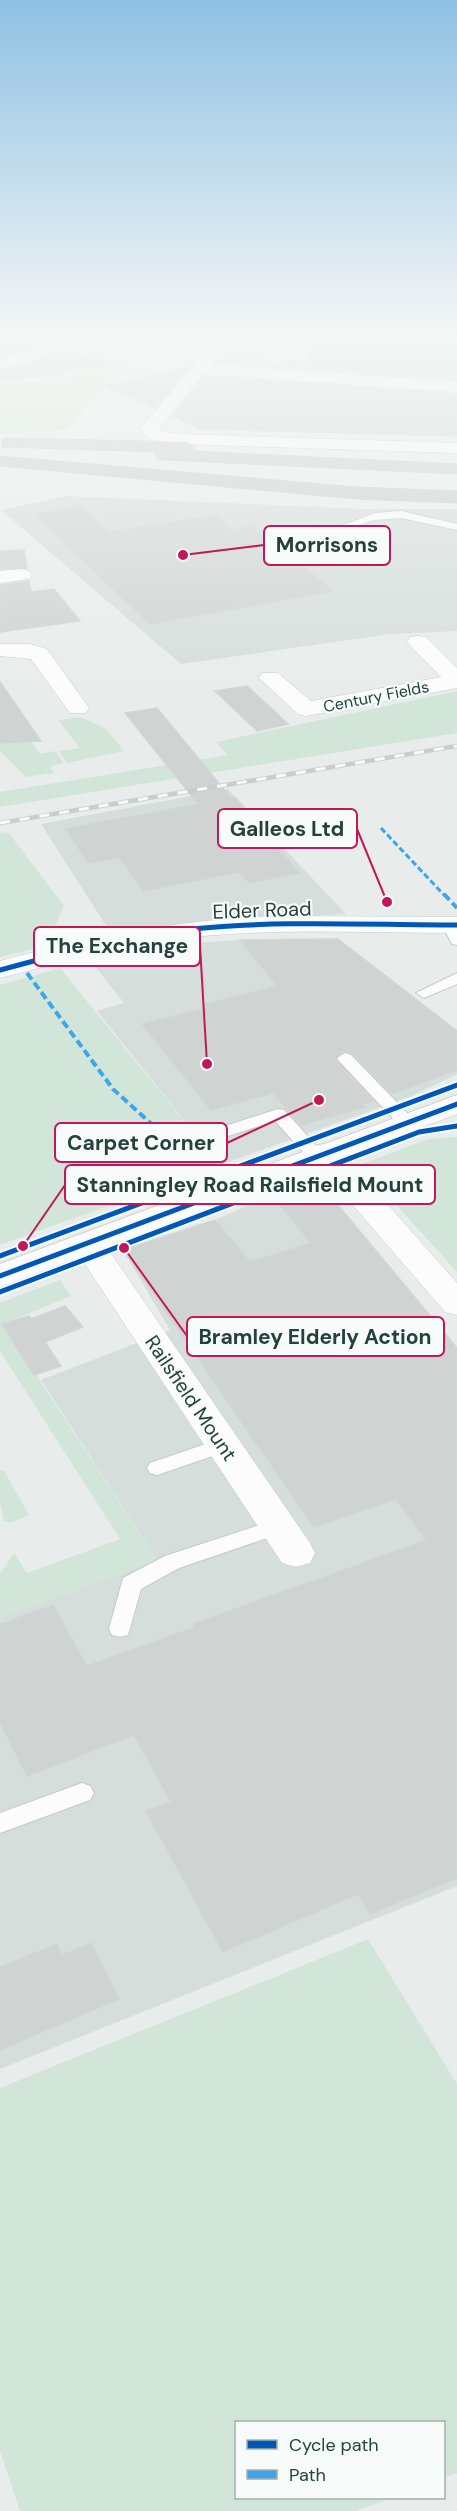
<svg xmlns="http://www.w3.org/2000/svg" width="457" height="2511" viewBox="0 0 457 2511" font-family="'DM Sans',sans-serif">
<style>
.built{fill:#d6dedb}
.green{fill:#d1e6d8}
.building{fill:#cfd4d2;stroke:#d1d6d4;stroke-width:1.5}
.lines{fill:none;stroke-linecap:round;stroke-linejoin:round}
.service-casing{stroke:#c5cac8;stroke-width:2}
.minor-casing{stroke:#c5cac8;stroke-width:1}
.tertiary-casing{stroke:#c5cac8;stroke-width:1}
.trunk-casing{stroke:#c3ccc9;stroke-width:1}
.service{fill:#fcfcfc;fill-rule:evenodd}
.minor{fill:#fcfcfc;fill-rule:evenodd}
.tertiary{fill:#fcfcfc;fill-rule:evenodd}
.trunk{fill:#c6cecc;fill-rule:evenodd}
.rail-casing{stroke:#c9cdcc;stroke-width:4.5}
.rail{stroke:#f7fbf9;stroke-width:3;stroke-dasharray:10;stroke-linecap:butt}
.quiet-far1{stroke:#3ea4ec;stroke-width:3;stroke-dasharray:6 3;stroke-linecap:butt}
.quiet{stroke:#3ea4ec;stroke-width:4;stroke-dasharray:8 4;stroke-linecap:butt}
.cycleway-casing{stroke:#f7fbf9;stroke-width:9}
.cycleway{stroke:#0057b8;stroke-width:5}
.labels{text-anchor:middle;stroke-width:4.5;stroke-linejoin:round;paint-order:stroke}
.far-street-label{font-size:16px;fill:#24423a;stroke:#f7fbf9}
.street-label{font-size:20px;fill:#24423a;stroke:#f7fbf9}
.leader{fill:none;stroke:#c2185b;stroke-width:2}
.callout-dot{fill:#c2185b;stroke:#f7fbf9;stroke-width:2}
.callout{fill:#f7fbf9;stroke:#c2185b;stroke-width:2}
.callout-label{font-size:21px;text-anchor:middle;font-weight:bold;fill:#24423a}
</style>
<rect width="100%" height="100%" fill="#e8edeb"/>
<path class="built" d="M66,496L364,509H457V631L390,634L181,664L1,510Z
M228,789L346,914L188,922L112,935L41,824Z
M338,939L457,1031V1074L412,1096L220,1165L97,1011L124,1003L90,960L154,946L240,940Z
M318,1181L457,1348V1886L0,2069V1618L157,1560L41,1380L170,1330L123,1250L215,1220L272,1195Z"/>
<path class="green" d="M86,363L123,365L65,430L0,434V386L76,375Z
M457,691V733L0,807V792L228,755L216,742Z
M81,717L106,729L124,751L67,763L59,751L80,748L58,720Z
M0,735L29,739L40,754L55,751L64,763L50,766L54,773L26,777L0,751Z
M8,832L64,906L46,946L0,957V833Z
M60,968L220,1165L0,1245V985Z
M457,1137V1272L360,1165L428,1139Z
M60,1280L71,1296L3,1324L157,1560L0,1618V1574L14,1553L27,1573L120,1539L0,1351V1303Z
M0,1470L4,1471L29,1515L10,1523L4,1521L0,1503Z
M368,1939L457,2084V2473L444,2478V2422H237V2498H391L356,2511H20L0,2451V2088Z"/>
<path class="building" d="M310,334H457V380L215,363L218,360L247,353L280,367L285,360L308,362Z
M0,340L35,347L0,357Z
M57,351L113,362V366L0,382V371L40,360Z
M190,367L155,408L106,386Z
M204,376L457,394V436L200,429L172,416Z
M83,506L108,532L216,515L232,530L253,525L333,591L150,624L34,514Z
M24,550L27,568L0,569V551Z
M29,581L31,592L54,589L80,621L0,632V585Z
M0,682L41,741L0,743Z
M247,686L270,707L288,724L257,731L215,691Z
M157,708L231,798L235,797L299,873L249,883L240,872L144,891L119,857L89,863L65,829L198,804L125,713Z
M338,939L457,1031V1070L392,1094L353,1053L344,1051L335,1059L373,1101L363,1104L366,1107L301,1125L273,1093L211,1110L142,1024L208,1008L205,1004L277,986L240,940Z
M318,1181L457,1348V1878L370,1914L358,1894L223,1952L146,1811L171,1802L134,1735L27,1776L0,1722V1624L53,1605L87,1666L195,1627L193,1624L427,1540L396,1499L314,1527L123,1250L215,1220L250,1262L311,1243L272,1195Z
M65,1306L83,1327L45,1342L61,1366L34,1375L2,1324L29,1316L31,1319Z
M91,1943L119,1999L0,2050V1967L57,1944L62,1955Z"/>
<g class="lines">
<defs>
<path id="service" d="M401,511L457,524V530L401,518L375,520L346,529L341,526L375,513Z
M449,921L457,926V945L452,944L442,925Z
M457,973V984L424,998L416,993Z
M345,1053L351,1055L413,1119L415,1123L413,1127H401L339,1061L337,1058Z
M278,1109L284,1110L322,1152L324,1156L322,1160H310L275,1121L225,1137L217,1132L219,1128Z
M223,1438L230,1440L233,1445L230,1450L157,1475L150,1473L147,1468L150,1463Z
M278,1519L285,1522L288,1527L285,1532L179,1568L141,1589L128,1635L120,1637L112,1635L109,1629L123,1578L165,1556Z
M82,1783L90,1786L94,1793L90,1800L0,1833V1813Z"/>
<path id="minor" d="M54,334H70C54,359 27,362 0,369V359L38,348Z
M220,334H236L211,365L457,382V392L203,374L159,428L161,431L177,434L457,443V453L177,444L149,439L141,428Z
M22,569L29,571L32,575L29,579L0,583V571Z
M418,636L426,637L457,668V688L306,716L298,714L259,678L262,673H278L311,701L441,677L407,642L410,637Z
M0,644H30L47,649L89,708L86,713H70L31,659L0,656Z
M278,916L457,917V933C369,933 280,928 192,937C126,944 64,962 0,978V961C92,936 183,919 278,916Z
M325,1144L336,1146L457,1283V1315L445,1312L314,1160L309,1153L314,1146Z
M87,1233L99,1236L310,1543L315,1553L310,1563L296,1567L282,1563L71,1243L75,1236Z"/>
<path id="tertiary" d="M457,1095V1114L0,1287V1264Z"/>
<path id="trunk" d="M8,438L187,442L196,447L193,451L457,464V474L164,460L158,459L155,455L157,452L2,447V439Z
M0,456L356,487L457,491V503L356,499L0,466Z"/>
</defs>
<use href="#service" class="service-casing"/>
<use href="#minor" class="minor-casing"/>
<use href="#tertiary" class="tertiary-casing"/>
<use href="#trunk" class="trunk-casing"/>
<use href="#service" class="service"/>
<use href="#minor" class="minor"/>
<use href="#tertiary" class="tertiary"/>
<use href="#trunk" class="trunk"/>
<defs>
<path id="rail" d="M0,823L457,746"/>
</defs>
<use href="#rail" class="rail-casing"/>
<use href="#rail" class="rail"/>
<path class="quiet-far1" d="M381,828L445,896"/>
<path class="quiet" d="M444,894L457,908
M27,973L113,1089L179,1149L187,1167"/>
<defs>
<path id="cycleway" d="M0,970C63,953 127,936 192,929C280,920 369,925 457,925
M0,1256L457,1085
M0,1276L457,1104
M0,1292L419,1132L457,1126"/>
</defs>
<use href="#cycleway" class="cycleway-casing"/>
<use href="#cycleway" class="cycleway"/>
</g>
<linearGradient id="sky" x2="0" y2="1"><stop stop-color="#8fc1e3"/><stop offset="0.49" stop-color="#f5f7f6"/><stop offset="1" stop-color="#f5f7f6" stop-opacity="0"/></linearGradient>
<rect width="457" height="686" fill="url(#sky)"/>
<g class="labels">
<g class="far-street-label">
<text transform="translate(376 696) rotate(-11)" y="6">Century Fields</text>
</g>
<g class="street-label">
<text transform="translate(262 910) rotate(-2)" y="7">Elder Road</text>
<text transform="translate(191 1398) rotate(56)" y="7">Railsfield Mount</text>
</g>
</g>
<path class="leader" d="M183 555L264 545M387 902L357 829M207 1064L200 946M319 1100L227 1143M23 1246L65 1185M124 1248L187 1336"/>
<g class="callout-dot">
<circle cx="183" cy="555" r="6"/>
<circle cx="387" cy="902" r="6"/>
<circle cx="207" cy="1064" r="6"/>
<circle cx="319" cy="1100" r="6"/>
<circle cx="23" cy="1246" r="6"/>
<circle cx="124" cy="1248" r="6"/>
</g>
<g class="callout">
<rect x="264" y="526" width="126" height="39" rx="6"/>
<rect x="218" y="809" width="139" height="39" rx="6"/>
<rect x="34" y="927" width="166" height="39" rx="6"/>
<rect x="55" y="1123" width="172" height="39" rx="6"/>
<rect x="65" y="1165" width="370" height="39" rx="6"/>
<rect x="187" y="1317" width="257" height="39" rx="6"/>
</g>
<g class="callout-label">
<text x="327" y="552">Morrisons</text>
<text x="287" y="836">Galleos Ltd</text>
<text x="117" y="953">The Exchange</text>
<text x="141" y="1150">Carpet Corner</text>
<text x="250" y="1192">Stanningley Road Railsfield Mount</text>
<text x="315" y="1344">Bramley Elderly Action</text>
</g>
<rect x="235" y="2421" width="210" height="78" fill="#f7fbf9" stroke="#a3b1ad" stroke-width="1.5"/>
<rect x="247" y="2440" width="30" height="9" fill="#0057b8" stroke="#a3b1ad" stroke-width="1.5"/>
<text x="289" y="2451" font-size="18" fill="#24423a">Cycle path</text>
<rect x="247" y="2470" width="30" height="9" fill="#3ea4ec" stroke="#a3b1ad" stroke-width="1.5"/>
<text x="289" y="2481" font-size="18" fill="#24423a">Path</text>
</svg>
